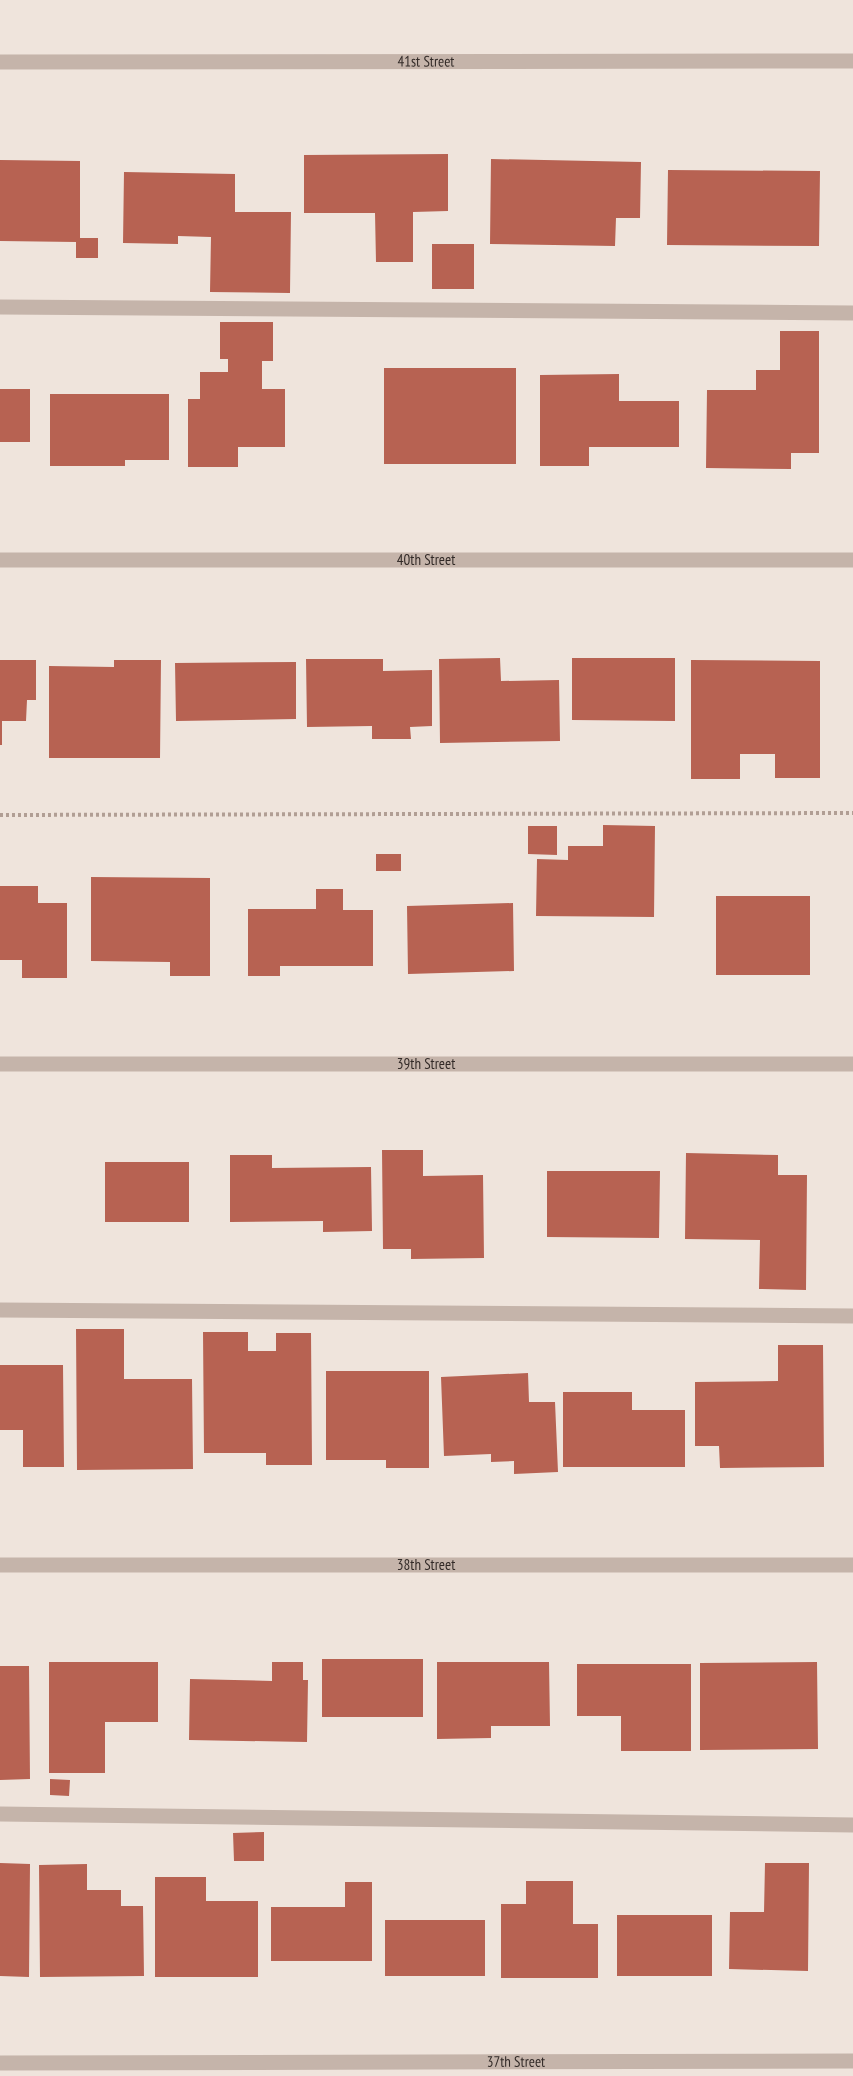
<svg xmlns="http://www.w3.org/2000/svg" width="853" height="2076" viewBox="0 0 853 2076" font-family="'PT Sans Narrow',sans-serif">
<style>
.building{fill:#b76252}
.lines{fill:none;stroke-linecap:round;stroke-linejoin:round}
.path{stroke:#b19e94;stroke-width:4;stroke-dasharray:3 3;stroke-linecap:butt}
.minor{stroke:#c5b4aa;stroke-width:15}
.labels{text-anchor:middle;stroke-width:4.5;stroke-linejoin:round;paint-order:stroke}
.street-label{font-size:15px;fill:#332b28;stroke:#f7efe8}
</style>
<rect width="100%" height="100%" fill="#efe4dc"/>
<path class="building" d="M448,154V211L413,212V262H376L375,213H304V155Z
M491,159L641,162L640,218H616L615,246L490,244Z
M0,160L80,161V238H98V258H76V242L0,241Z
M668,170L820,171L819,246L667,245Z
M124,172L235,174V212H291L290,293L210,292L211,237L178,236V244L123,243Z
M432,244H474V289H432Z
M220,322H273V361H262V389H285V447H238V467H188V399H200V372H228V359H220Z
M780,331H819V453H791V469L706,468L707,390H756V370H780Z
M384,368H516V464H384Z
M619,374V401H679V447H589V466H540V375Z
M0,389H30V442H0Z
M50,394H169V460H125V466H50Z
M500,658L501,681L559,680L560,741L440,743L439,659Z
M572,658H675V721L572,720Z
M306,659H383V671L432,670V726L410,727L411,739H372V726L307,727Z
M0,660H36V700H27L26,721H2V745H0Z
M114,660H161L160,758H49V666L114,667Z
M691,660L820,661V778H775V754H740V779H691Z
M296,662V719L176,721L175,663Z
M603,825L655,826L654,917L536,916L537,859L568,860V846H603Z
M528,826H557V855L528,854Z
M376,854H401V871H376Z
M91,877L210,878V976H170V962L91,961Z
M0,886H38V903H67V978H22V960H0Z
M316,889H343V910H373V966H280V976H248V909H316Z
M716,896H810V975H716Z
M513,903L514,971L408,974L407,906Z
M382,1150H423V1176L483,1175L484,1258L411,1259V1249H383Z
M686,1153L778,1155V1175H807L806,1290L759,1289L760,1240L685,1239Z
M230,1155H272V1168L371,1167L372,1231L323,1232V1221L230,1222Z
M105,1162H189V1222H105Z
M547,1171H660L659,1238L547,1237Z
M76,1329H124V1379H192L193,1469L77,1470Z
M203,1332H248V1351H276V1333H311L312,1465H266V1453H204Z
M778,1345H823L824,1467L720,1468L719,1446H695V1382L778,1381Z
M0,1365H63L64,1467H23V1430H0Z
M326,1371H429V1468H386V1460H326Z
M528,1373L529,1402H555L558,1472L514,1474V1461L491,1462V1454L444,1456L441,1377Z
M563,1392H632V1410H685V1467H563Z
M322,1659H423V1717H322Z
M49,1662H158V1722H105V1773H49Z
M272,1662H303V1680H308L307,1742L189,1740L190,1679L272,1681Z
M437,1662H549L550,1726H491V1738L437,1739Z
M817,1662L818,1749L700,1750V1663Z
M577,1664H691V1751H621V1716H577Z
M0,1666H29L30,1779L0,1780Z
M50,1779L70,1780L69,1796L50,1795Z
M264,1832V1861H234L233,1833Z
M0,1863L30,1864L29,1977L0,1976Z
M765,1863H809L808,1971L729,1969L730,1912H764Z
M87,1864V1890H121V1906H143L144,1976L40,1977L39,1865Z
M155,1877H206V1901H258V1977H155Z
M526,1881H573V1924H598V1978H501V1904H526Z
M345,1882H372V1961H271V1907H345Z
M617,1915H712V1976H617Z
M385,1920H485V1976H385Z"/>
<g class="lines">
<path class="path" d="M0,815L853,813"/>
<g class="minor">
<path id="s1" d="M0,62L853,61"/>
<path d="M0,307L853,313"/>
<path id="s2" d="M0,560H853"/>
<path id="s3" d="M0,1064H853"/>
<path d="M0,1310L853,1316"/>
<path id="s4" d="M0,1565H853"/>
<path d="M0,1814L853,1825"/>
<path id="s5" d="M0,2063L853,2061"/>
</g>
</g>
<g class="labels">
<g class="street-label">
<text dy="5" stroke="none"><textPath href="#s1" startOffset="426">41st Street</textPath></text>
<text dy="5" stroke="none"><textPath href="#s2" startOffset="426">40th Street</textPath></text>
<text dy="5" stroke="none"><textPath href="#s3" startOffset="426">39th Street</textPath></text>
<text dy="5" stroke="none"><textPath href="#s4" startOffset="426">38th Street</textPath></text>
<text dy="5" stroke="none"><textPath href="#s5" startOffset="516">37th Street</textPath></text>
</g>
</g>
</svg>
